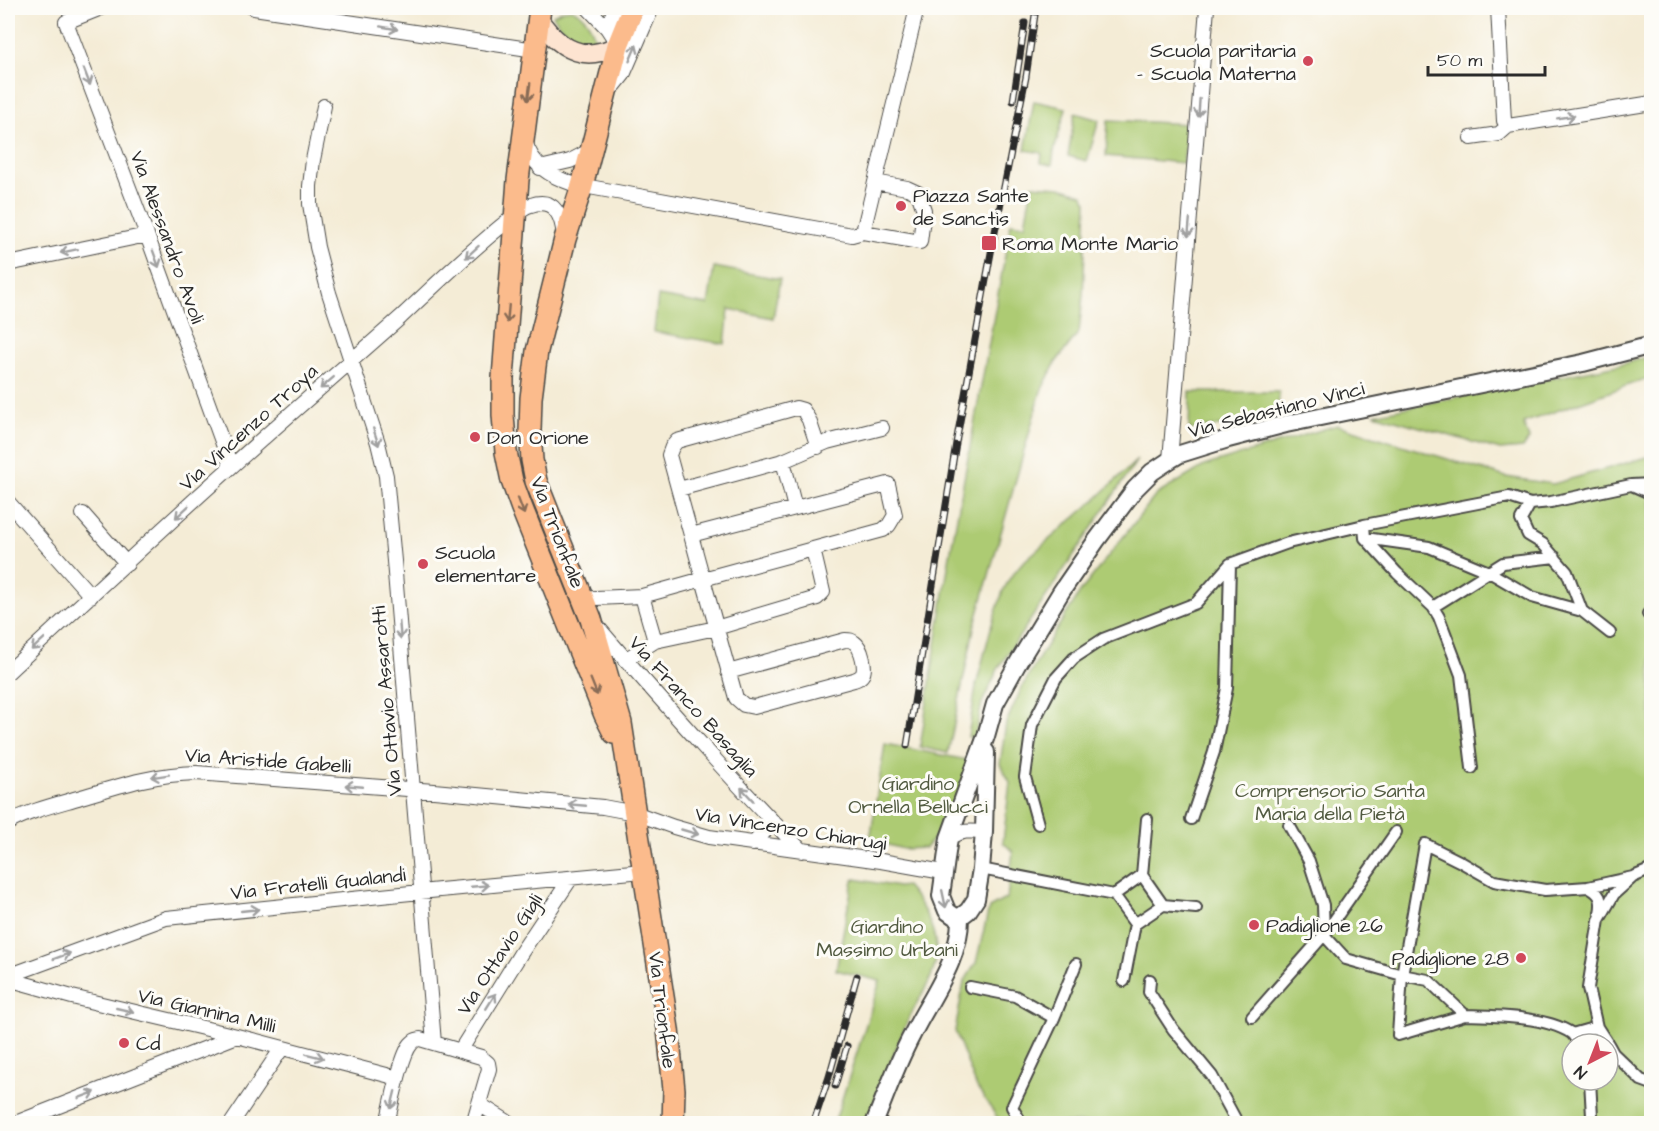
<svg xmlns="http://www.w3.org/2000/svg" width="1659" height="1131" viewBox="0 0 1659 1131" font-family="'Architects Daughter',sans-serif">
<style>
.green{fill:#adcb73;stroke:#6c7b4f;stroke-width:1.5;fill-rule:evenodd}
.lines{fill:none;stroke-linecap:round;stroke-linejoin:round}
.pedestrian-casing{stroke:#494845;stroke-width:14}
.minor-casing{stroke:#494845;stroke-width:16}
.tertiary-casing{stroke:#494845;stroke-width:20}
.secondary-casing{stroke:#494845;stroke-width:21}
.primary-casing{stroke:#494845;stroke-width:24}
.pedestrian{stroke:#fff;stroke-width:10}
.minor{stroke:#fff;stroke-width:14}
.tertiary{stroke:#fff;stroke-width:16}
.secondary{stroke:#fde4d1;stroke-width:18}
.primary{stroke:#fbbb8c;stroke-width:21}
.rail-casing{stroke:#2b2b2b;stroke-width:7}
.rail{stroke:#fdfcf7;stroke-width:4.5;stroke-dasharray:14;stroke-linecap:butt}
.oneway{stroke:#a0a0a0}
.oneway2{stroke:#896c57}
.poi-dot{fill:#d1495b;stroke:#fdfcf7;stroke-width:2}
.labels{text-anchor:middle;stroke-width:6;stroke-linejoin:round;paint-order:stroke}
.poi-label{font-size:20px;fill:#2b2b2b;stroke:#fdfcf7;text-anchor:start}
.street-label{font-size:20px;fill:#2b2b2b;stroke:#fdfcf7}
.park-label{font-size:20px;fill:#525b41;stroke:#fdfcf7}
</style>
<rect width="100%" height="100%" fill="#fdfcf7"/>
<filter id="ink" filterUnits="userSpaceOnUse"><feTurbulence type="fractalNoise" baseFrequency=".0167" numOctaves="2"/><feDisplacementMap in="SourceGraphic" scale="12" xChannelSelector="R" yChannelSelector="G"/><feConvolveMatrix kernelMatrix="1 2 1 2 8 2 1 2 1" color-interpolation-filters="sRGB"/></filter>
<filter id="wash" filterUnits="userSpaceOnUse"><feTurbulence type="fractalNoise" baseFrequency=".008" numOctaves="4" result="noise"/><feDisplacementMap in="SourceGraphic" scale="24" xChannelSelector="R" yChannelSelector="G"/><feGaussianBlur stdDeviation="1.35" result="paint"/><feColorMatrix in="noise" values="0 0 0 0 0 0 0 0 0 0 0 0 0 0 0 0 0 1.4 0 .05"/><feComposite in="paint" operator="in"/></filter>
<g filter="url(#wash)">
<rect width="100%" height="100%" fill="#f4ecd6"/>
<path class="green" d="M572,9C589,17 591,27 597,44L592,46C575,40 562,31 553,15L563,10Z
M1034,101L1066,108L1054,151L1052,165L1041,163L1042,153L1025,150Z
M1075,113L1099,120L1087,161L1068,156Z
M1108,120L1189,124L1183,163L1106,156Z
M1032,185L1060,187L1083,194L1087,202L1083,295L1079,332L1056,362L1041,391L974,628L948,753L920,747L949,561L1011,223L1025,225Z
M714,267L780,279L773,318L729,309L725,344L654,332L658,296L708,305Z
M1651,356V377L1523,423L1529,439L1523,448L1500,450L1374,414L1623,364Z
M1190,392H1279L1278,418L1189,430Z
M1337,425L1506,477L1553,484L1651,456V1123H1001L977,1088L955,1031L964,982L976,963L989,908L1007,898L1013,852L1003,842L1010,782L1000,764L1006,723L1022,687L1049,641L1081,591L1156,495L1204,466ZM1572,1044H1608V1080H1572Z
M1137,460L999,667L982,703L975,737H968L976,686L992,624L1003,591L1010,578L1021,564L1096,499Z
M885,744L973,761L949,819L936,836L925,848L903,849L870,840Z
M855,879L898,887L906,886C921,903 934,924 936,947C939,974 919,997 908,1020C894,1054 879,1089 866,1123L834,1124L880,981L836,970L853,880Z"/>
</g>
<g filter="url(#ink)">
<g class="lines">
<defs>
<path id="pedestrian" d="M1634,486L1652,494
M1530,504L1521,520L1528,535L1543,544L1567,572L1582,611L1610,633
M1364,525L1365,538L1397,573L1433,607L1439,617L1461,675L1472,768
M1365,538L1429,547L1489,572L1532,597L1582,611
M1433,607L1503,563L1555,557
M1648,614L1652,616
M1191,819L1214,752L1227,688L1230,564
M1038,824L1025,777L1032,725L1056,678L1074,658L1103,639L1196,603L1230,564L1288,543L1364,525L1509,497L1530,504L1551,502L1631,485L1652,484
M1289,825L1309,861L1323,905L1324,935L1346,959L1402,975L1428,980L1465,1015C1495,1016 1545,1016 1571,1033C1574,1035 1576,1040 1579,1044
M981,869L1114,895
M1142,875L1147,819
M1588,887C1600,893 1603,899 1600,913
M1163,905L1196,908
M1150,980L1149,992L1173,1029L1212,1076L1238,1124
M1124,981L1135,924L1163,905L1142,875L1114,895L1135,924
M970,987L1015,996L1054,1018
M1465,1015L1398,1035L1402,975L1425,844L1459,861L1494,881L1545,890L1588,887L1633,877
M1252,1017L1324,935L1396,832
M1572,1034L1597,1027
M1608,1044L1597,1027L1588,988L1599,920L1614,894L1633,877L1652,869
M1608,1044L1613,1053L1641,1080L1652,1084
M1590,1080L1592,1116L1594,1124
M1022,1124L1012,1107L1054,1018L1076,964"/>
<path id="minor" d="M101,8L66,22L147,235L231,466
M254,8L535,50
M588,8L607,28L618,45
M1498,8L1504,121L1508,126
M607,28L615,8
M607,91L615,85L623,75L652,8
M324,106L313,160L310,186V204L317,247L329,293L378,443L386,476L394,561L434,1043
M1471,138L1499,134L1508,126L1652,103
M525,141C532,166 550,176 573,184L852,235L863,232
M540,168L570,161L591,150
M875,182L907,188L918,193L924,210L920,242L863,232L917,8
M8,264L147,235
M1170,460L1207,8
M783,461L827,442L882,428
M679,489L783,461L795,508
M8,502L91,596
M83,514L127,564
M691,535L888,484L895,515L889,525L883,530L813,549
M584,599L596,598L642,596
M597,626C634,670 672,712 710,754C740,787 770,820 802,851
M655,641L716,628L817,598L823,592L813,549L703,579L736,698L744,705L754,707L854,680C857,679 860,678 862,675C867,669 861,647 855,643C851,640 850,640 845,640L728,672
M625,660L655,641L642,596L703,579L669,455L672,447L677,441L796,408L803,410L809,420L818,447
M8,672C82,604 156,534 231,467C287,416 345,367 401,317C435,285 469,252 505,223C513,217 522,207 531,205C555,197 562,217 564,236
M8,823C29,811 54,805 78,798C118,786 154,774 196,773L434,791L603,807L635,813L674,827L709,837L881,861L943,872
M949,838C961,830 971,831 984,832
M753,844L765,831L768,818
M8,976L166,918L440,890L643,871
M8,979L72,997L237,1036L398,1078
M460,1051L521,953L571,878
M479,1104L511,1124
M13,1124L237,1036
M231,1124L282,1048
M387,1124C391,1107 401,1055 411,1044C415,1040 415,1040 420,1039L481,1057L488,1063L489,1069L473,1124"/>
<path id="tertiary" d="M960,917L954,916L947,911L941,896L949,838L986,736L995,704L1019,661L1061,592L1096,541L1135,489L1152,472L1170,460L1180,454L1228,439L1286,424L1583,363L1652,345
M960,917L968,911L976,899L981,869L984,832L986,752
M874,1124C886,1094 897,1063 912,1035C930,998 961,960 960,917"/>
<path id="secondary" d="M538,18C552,39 573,59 600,52C606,51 612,48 618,45"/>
<path id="primary" d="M540,8L518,180L503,378V415L506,452L512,481L521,506L605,715L614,733
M633,8L618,45L582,186L565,239L537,351L531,398L530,431L532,460L536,481L591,619L621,723L668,1029L674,1090L673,1124"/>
</defs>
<use href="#pedestrian" class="pedestrian-casing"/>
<use href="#minor" class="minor-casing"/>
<use href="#tertiary" class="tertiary-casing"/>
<use href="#secondary" class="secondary-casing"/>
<use href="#primary" class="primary-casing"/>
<use href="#pedestrian" class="pedestrian"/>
<use href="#minor" class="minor"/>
<use href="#tertiary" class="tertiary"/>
<use href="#secondary" class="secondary"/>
<use href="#primary" class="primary"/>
<defs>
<path id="rail" d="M1013,101L1025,23
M907,746L956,443L993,242L1026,77L1036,8
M835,1086L847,1046
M813,1124L829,1077L857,976"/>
</defs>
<use href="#rail" class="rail-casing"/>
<use href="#rail" class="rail"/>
</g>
<defs><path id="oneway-shaft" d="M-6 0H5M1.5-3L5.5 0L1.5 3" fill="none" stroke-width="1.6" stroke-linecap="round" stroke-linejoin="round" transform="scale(1.5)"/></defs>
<g class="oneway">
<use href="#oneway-shaft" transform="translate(389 28) rotate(10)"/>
<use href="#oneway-shaft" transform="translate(633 53) rotate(-67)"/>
<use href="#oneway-shaft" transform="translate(87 77) rotate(69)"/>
<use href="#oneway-shaft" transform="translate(1199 108) rotate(94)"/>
<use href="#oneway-shaft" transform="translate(1566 117) rotate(-9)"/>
<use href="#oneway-shaft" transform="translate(1189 228) rotate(95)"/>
<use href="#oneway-shaft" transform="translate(69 251) rotate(168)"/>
<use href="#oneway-shaft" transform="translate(472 252) rotate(138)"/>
<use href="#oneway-shaft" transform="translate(156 259) rotate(70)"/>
<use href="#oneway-shaft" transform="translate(327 383) rotate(139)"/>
<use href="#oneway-shaft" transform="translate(376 437) rotate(72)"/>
<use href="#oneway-shaft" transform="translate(182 512) rotate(137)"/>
<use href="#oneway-shaft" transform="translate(400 630) rotate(85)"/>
<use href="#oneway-shaft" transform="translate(38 644) rotate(138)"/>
<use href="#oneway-shaft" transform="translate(160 776) rotate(171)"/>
<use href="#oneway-shaft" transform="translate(354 786) rotate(-175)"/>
<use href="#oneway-shaft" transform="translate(747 794) rotate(-133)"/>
<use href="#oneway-shaft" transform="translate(577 805) rotate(-175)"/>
<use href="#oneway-shaft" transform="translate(690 832) rotate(16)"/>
<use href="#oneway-shaft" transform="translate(480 886) rotate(-5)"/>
<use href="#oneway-shaft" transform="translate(944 899) rotate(78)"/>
<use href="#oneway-shaft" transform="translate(250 910) rotate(-6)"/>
<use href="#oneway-shaft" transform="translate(62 956) rotate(-20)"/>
<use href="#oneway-shaft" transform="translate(491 1001) rotate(-58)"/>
<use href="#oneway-shaft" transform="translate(125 1010) rotate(13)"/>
<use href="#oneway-shaft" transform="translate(315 1056) rotate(14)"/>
<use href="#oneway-shaft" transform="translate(87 1095) rotate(-21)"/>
<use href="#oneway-shaft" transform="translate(393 1100) rotate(104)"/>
</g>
<g class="oneway2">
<use href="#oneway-shaft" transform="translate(529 92) rotate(98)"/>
<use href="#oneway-shaft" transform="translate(508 314) rotate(95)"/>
<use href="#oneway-shaft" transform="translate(521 506) rotate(69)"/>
<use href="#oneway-shaft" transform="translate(594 687) rotate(68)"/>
</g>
</g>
<g class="poi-dot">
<circle cx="1308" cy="61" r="6"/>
<circle cx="901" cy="206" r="6"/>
<rect x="981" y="235" width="16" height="16" rx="3"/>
<circle cx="475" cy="437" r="6"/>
<circle cx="423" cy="564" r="6"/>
<circle cx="1254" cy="925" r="6"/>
<circle cx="1521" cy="958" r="6"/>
<circle cx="124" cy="1043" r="6"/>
</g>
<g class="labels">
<g class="poi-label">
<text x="1296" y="57" text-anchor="end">Scuola paritaria<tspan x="1296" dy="23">- Scuola Materna</tspan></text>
<text x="913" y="202">Piazza Sante<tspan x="913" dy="23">de Sanctis</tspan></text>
<text x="1002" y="250">Roma Monte Mario</text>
<text x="487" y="444">Don Orione</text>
<text x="435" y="559">Scuola<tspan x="435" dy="23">elementare</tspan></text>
<text x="1266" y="932">Padiglione 26</text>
<text x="1509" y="965" text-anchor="end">Padiglione 28</text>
<text x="136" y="1050">Cd</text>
</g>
<g class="street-label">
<text transform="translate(168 237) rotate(70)" y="7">Via Alessandro Avoli</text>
<text transform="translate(1276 409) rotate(-14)" y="7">Via Sebastiano Vinci</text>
<text transform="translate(248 427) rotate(-42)" y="7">Via Vincenzo Troya</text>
<text transform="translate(558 532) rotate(69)" y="7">Via Trionfale</text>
<text transform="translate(386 701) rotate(-95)" y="7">Via Ottavio Assarotti</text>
<text transform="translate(694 706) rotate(48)" y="7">Via Franco Basaglia</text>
<text transform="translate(268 760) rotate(4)" y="7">Via Aristide Gabelli</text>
<text transform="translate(791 828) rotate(9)" y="7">Via Vincenzo Chiarugi</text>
<text transform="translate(318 883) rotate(-6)" y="7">Via Fratelli Gualandi</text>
<text transform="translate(499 954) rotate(-57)" y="7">Via Ottavio Gigli</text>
<text transform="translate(207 1010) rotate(13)" y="7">Via Giannina Milli</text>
<text transform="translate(663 1010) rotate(83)" y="7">Via Trionfale</text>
</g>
<g class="park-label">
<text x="918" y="790">Giardino<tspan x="918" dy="23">Ornella Bellucci</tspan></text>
<text x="1330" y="797">Comprensorio Santa<tspan x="1330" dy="23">Maria della Pietà</tspan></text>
<text x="887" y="933">Giardino<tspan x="887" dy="23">Massimo Urbani</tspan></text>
</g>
</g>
<rect width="1659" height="1131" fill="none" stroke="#fdfcf7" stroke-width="30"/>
<g transform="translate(1590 1062) rotate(222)"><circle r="28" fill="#fdfcf7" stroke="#a9a8a5" stroke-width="1.5"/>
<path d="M0-4.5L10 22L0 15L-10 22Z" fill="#d1495b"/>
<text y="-9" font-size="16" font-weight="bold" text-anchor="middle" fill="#2b2b2b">N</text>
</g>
<path d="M1428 66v9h117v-9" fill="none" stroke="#2b2b2b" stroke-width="3"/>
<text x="1437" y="66" font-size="18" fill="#2b2b2b" stroke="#fdfcf7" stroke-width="4.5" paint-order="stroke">50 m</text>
</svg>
